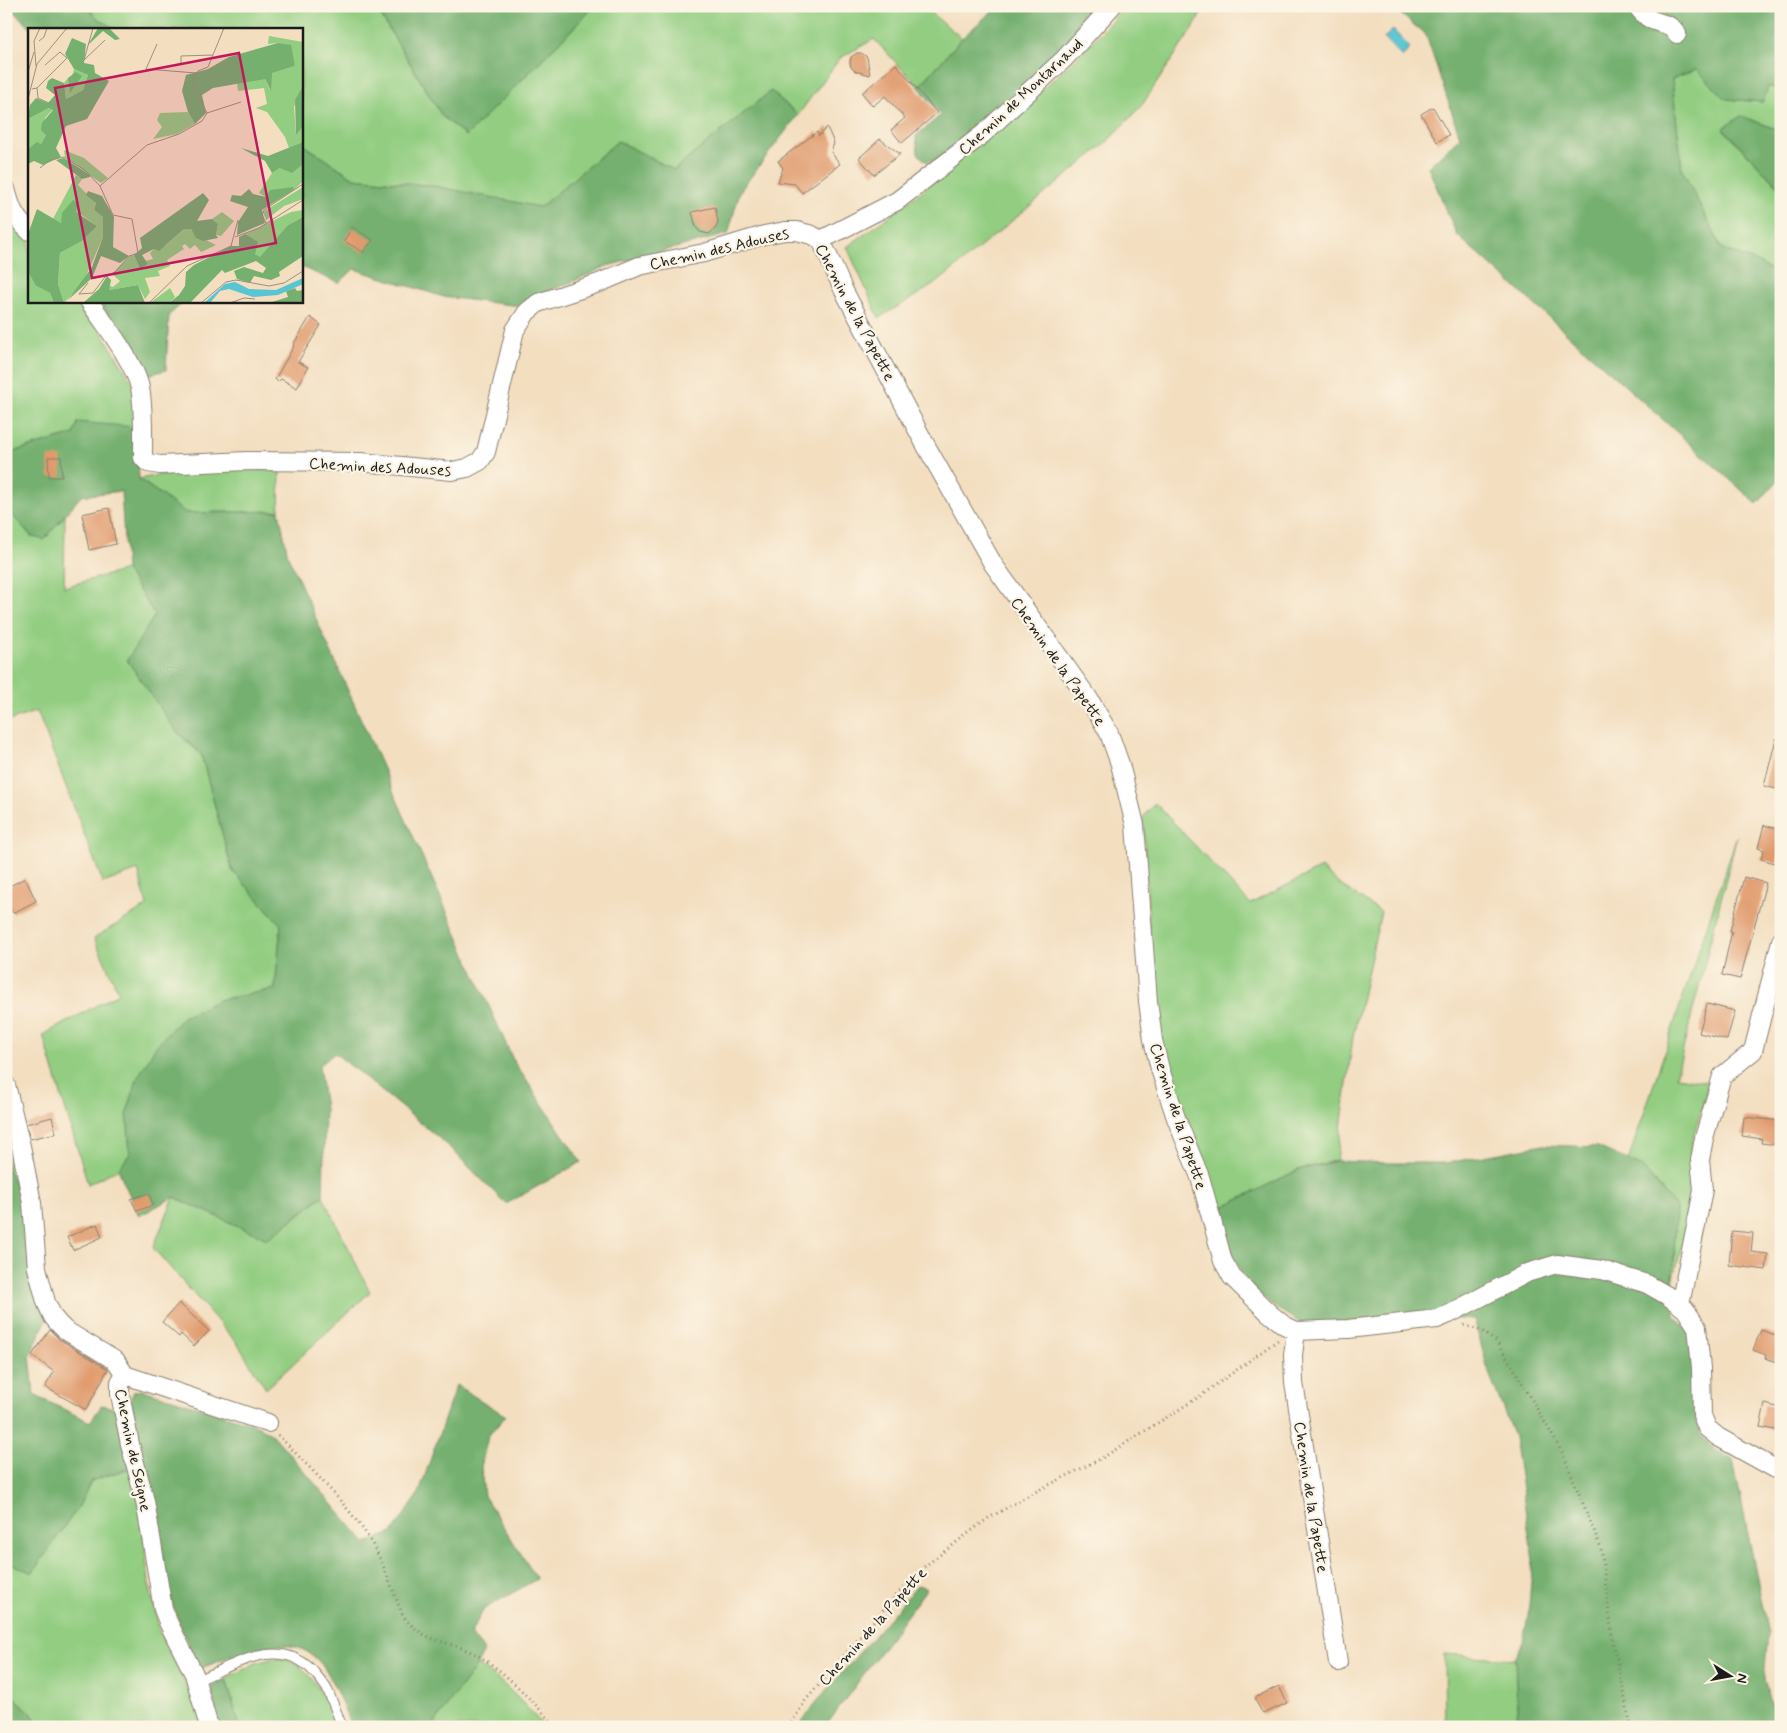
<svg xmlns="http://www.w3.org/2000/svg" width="1787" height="1733" viewBox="0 0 1787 1733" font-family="Mynerve,sans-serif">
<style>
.green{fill:#92cd81;stroke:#57744e}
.forest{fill:#75b06f;stroke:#486646}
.water{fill:#59c5d3;stroke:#3a7078}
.building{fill:#e09a6c}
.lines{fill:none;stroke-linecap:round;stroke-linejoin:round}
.lane-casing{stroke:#887d6e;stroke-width:11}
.street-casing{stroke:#887d6e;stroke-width:20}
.path{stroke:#887d6e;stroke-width:3;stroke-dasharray:1 4;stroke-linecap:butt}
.lane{stroke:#fff;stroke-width:9}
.street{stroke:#fff;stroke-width:18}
.labels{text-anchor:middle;stroke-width:4.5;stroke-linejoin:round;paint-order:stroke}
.street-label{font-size:16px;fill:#1c1c1c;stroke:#fcf5e5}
.inset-road{fill:none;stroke:#9d907e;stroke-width:1}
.view{fill:#c2185b;fill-opacity:0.15;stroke:#c2185b;stroke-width:2.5}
.inset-edge{fill:none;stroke:#1c1c1c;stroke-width:2.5}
</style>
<rect width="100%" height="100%" fill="#fcf5e5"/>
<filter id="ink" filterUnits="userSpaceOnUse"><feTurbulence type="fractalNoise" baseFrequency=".02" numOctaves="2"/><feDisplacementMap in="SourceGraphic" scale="10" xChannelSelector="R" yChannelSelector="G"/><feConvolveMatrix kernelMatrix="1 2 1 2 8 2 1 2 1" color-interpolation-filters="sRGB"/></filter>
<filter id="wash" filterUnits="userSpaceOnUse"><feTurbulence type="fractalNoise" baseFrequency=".0096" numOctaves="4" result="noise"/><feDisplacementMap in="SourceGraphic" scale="20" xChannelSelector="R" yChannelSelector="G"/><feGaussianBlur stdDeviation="1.12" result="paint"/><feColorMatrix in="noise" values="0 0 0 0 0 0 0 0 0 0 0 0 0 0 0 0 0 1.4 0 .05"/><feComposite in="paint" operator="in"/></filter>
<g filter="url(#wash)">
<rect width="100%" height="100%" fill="#f3dec0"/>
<path class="green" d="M85,6H375L442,116L466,136L595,6H922L962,38L919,87L874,39L840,58L798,115L771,91L674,170L618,141L540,208L435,186L354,178L301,143V29H115L99,19Z
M1125,6H1204L1197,22L1142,105L1106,143L938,282L879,318L847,247L910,201L1034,97L1084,51Z
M1696,69L1726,99L1762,102L1768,87L1781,88V131L1741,116L1723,129L1781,189V277L1759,263L1722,249L1682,170L1672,79Z
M6,203L29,236V301H83L135,387L136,427L74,434L6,454Z
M196,468L280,470L279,511L186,513L139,479Z
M6,508L31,536L44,540L65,515L64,587L126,570L155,615L176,731L201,754L232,870L281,924L275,989L219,1000L183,1018L156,1046L127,1112L130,1154L118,1169L88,1184L43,1035L119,993L94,938L147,906L138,870L103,883L37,711L6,722Z
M1155,803L1250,904L1321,868L1339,884L1381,912L1353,1037L1337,1160L1298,1170L1221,1208L1206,1175L1166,1073L1153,997L1143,817Z
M1737,836L1676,1077L1709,1082L1690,1148L1693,1200L1673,1282L1676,1207L1642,1167L1628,1161Z
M6,1114L26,1195C0,1174 6,1145 6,1114Z
M323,1196L370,1292L266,1389L237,1343L153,1248L174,1197L267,1239Z
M130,1468L140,1506L149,1583L160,1634L198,1709L201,1722L199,1727H41L30,1712L6,1690V1561L32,1573L79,1506L91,1481Z
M1444,1654L1515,1659L1518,1727H1445Z
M271,1659C276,1659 282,1658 287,1659C309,1664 330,1707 337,1727H240L226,1679L256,1663Z
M477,1665C499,1676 527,1707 544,1727H436L433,1724Z"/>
<path class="forest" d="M8,6H85L99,19L115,29H32Z
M375,6H595L466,136L442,116Z
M998,6H1099L1074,39L941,161H925L918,153L916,136L941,115L919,87L962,38Z
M1391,6H1781V88L1768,87L1763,102L1726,99L1696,69L1672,79L1682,170L1722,249L1759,263L1781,277V477L1757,504L1457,235L1428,167L1460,137L1426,35Z
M771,91L798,115L740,191L728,234L607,266L572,282L529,298L520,306L444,297L354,269L339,283L301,267V143L354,178L434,186L540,207L618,141L674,170Z
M1741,116L1781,131V189L1723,128Z
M100,301H185L169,315L166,370L140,377Z
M78,422L136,427L139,479L186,513L279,511L288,556L514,1062L581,1162L506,1204L445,1143L335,1053L319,1066L325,1109L323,1196L267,1239L174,1197L139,1216L118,1169L130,1154L127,1112L138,1077L156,1046L183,1017L219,1000L275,989L281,925L232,870L201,754L176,731L127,660L155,615L126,570L121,491L81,496L44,540L31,536L6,508V454L74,434Z
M1543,1145L1598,1147L1642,1167L1676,1207L1673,1282L1674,1316L1690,1330L1696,1422L1700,1434L1716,1450L1733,1460L1768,1633L1764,1681L1780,1727H1518L1515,1659L1523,1642L1528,1616L1533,1560L1514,1437L1489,1373L1474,1320L1410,1315L1386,1321L1301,1323L1271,1305L1245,1280L1226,1241L1221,1208L1298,1170L1337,1161L1388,1163H1447Z
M6,1166L16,1187L26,1195L47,1319L30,1355L34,1395L90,1422L102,1405L117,1409L130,1468L91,1481L79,1506L32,1573L6,1561Z
M456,1385L506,1416L488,1436L481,1467L484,1496L537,1579L484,1609L470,1634L484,1650L477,1665L434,1724L436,1727H351C345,1710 332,1678 322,1665C291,1625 235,1656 198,1669L171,1602L150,1490L138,1451L131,1398L134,1391L143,1390L257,1425L274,1436L366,1543L392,1533L419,1493Z
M918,1585L927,1588L825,1727H799L815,1704Z
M226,1679L240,1727H219L211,1686Z
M6,1690L30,1712L41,1727H6Z"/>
<path class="water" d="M1393,30L1410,48L1402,57L1384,38Z"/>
<g id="blocks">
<path class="building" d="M857,53H861L867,57L870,75L855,71L851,67L850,62L851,57Z
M896,64L937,113L902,143L891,130L905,118L885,96L873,106L862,93Z
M1433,107L1449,135L1437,142L1421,114Z
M827,127L834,143L831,152L840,164L802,193L795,184L778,182L783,168L778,161L817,132L819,136Z
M880,139L900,154L874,175L859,158Z
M715,207L718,222L716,228L709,234L700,232L696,227L692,212Z
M352,227L373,240L363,252L344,241Z
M310,317L321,325L298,362L308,367L297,388L281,379L278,382L275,379L294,346L293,345Z
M48,457H61L62,477H49Z
M109,508L116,544L89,550L82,514Z
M1776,739L1781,740V790L1764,786Z
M1764,825L1781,830V849L1777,864L1761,859L1764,850L1758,848Z
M1744,877L1766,883L1740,979L1722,975L1732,931H1730Z
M25,878L36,901L13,913L6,898V888Z
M1707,1004L1735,1011L1727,1040L1699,1033Z
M52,1117L56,1133L30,1139L26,1124Z
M1744,1117L1781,1121L1779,1145L1761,1143L1762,1139L1742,1136Z
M149,1193L153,1205L137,1211L131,1199Z
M97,1224L102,1237L73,1250L67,1237Z
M1732,1231L1753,1233L1751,1252L1768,1254L1766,1270L1729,1265Z
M179,1303L209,1331L194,1346L181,1334L179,1337L162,1322Z
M50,1330L59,1339L108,1369L86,1410L45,1387L54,1372L32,1355Z
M1761,1330L1781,1337V1363L1765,1358L1766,1355L1753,1350Z
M1765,1404L1781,1408V1431L1760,1427Z
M1279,1686L1287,1703L1263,1714L1254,1698Z"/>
</g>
</g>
<g filter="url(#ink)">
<use href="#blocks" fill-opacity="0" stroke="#887d6e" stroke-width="1"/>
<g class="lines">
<defs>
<path id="lane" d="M196,1681C233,1666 277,1635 312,1670C318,1677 324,1683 328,1691C333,1703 338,1715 342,1727"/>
<path id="street" d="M1637,6C1641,12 1646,17 1652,20C1663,25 1671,23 1677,34
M6,189C11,208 14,217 29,231
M821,240L897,201L983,134L1064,59L1112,6
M89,301C104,323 135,363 140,388C144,407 143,438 143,458L148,463L160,465L247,461L361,462L452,471L467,468L480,461L486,452L515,330L527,312L538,303L599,283L639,266L704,253L764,235L785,231H797L812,235L821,240L844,291L925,444L993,564L1089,699L1109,733L1120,764L1135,825L1148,1001L1153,1040L1160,1069L1176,1118L1200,1177L1223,1261L1232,1277L1269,1313L1284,1325L1296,1331L1348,1329L1437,1319L1449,1314L1527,1273L1557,1264L1602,1270L1647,1284L1668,1296L1685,1309L1697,1327L1701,1368L1702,1415L1707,1428L1718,1437L1781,1472
M6,1085L21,1146L32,1203L37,1268L46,1302L53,1317L58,1323L65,1330L116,1361L125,1375
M1680,1305L1703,1190L1700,1160L1704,1138L1722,1076L1753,1051L1781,941
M1296,1331L1293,1355L1294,1383L1338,1662
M125,1375L120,1382V1394L130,1444L145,1501L163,1609L168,1622L194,1674L209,1727
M125,1375L268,1423"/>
</defs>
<use href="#lane" class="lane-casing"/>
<use href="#street" class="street-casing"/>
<path class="path" d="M1464,1325L1482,1331L1496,1342L1513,1367L1563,1454L1601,1548L1612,1636L1631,1727
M278,1435C307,1465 342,1499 365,1532C382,1557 392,1589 403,1616C425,1644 445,1639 473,1653C503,1668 533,1702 556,1727
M789,1727L805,1701L890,1602L920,1570L987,1519L1033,1493L1102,1458L1199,1397L1278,1340"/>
<use href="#lane" class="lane"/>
<use href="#street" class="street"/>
</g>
</g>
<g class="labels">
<g class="street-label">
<text transform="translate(1020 96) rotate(-43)" y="6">Chemin de Montarnaud</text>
<text transform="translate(719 248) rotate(-13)" y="6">Chemin des Adouses</text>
<text transform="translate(856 312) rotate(62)" y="6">Chemin de la Papette</text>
<text transform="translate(380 466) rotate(3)" y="6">Chemin des Adouses</text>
<text transform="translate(1059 661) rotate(55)" y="6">Chemin de la Papette</text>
<text transform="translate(1179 1116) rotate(72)" y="6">Chemin de la Papette</text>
<text transform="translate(134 1450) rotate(78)" y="6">Chemin de Seigne</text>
<text transform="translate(1312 1497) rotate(81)" y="6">Chemin de la Papette</text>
<text transform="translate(872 1626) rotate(-48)" y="6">Chemin de la Papette</text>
</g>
</g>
<g transform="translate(28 28)">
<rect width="275" height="275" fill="#f3dec0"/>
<path d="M241,8L275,14V58L266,79L268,107L275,99V114L261,120L257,109L239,84L228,80L239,76L236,60L210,63L209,55L226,51H237L242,62L243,45L267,38L262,20L250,15L240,16ZM46,41L60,47L55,62L38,71L36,55L40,50L42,52L40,63ZM21,80L25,81L17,90L18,107L13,116L9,115L0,121V91ZM160,84L167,96L149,106L125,111L134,99L129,92L132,85ZM36,122L56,130L80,150L73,155L37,129ZM275,136V153L266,162L238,169L231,165L244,145L252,140ZM48,147L54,151L50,157L68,175L66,182L75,189V209L55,255L36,275L30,256L32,225L54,213L69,198L48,183L33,195L25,191ZM275,159V171L256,178L238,192L235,184ZM275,182V189L260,197L232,230L227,226L217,206L263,184ZM194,184L206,193L193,208L188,207L190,196L184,191ZM156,201H163L166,206L188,217L173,224L167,217L162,221L157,216L154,218L156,221L139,232L142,238L130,243L132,248L117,250L122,264L117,271L110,257L81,262L80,257L85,259L92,253L84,246L102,228L106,227L112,241L120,236L117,233L125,231L122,225L126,221L138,217ZM0,244L8,258L22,265L26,275H0ZM142,260L147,269L141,275H122Z" fill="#92cd81"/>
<path d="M70,0H81L92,11L87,12L75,3L60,17ZM44,10L58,16L56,35L66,37L67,45L81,53L59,91L38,98L28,120L33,129L15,137L6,133L0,136V121L9,114L13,116L18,107L13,102L14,95L25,82L21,80L0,91L2,77L8,70L20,75L27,67L18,60L20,53L24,50L36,55L38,71L55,62L60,47L46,41L37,26ZM250,15L263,17L267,38L244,45L243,63L237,51L185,60L174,67L178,85L167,96L160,84L154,63L158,47L180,41L201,29ZM48,44L54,48L42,65L40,50ZM275,58V99L268,107L267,72ZM275,114V136L264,145L252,140L244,145L237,133L213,120L240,128ZM36,130L62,147V149L54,151L28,132ZM265,159L266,162L234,182L237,195L209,207L210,194L220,179L202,173L204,167L213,168L221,161L225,166L238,169L242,162ZM60,163L74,168L86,189L85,219L101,228L92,235L73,228L64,250L40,272L64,239L75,209V189L66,182L68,175L58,167ZM175,165L181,172L169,193L184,191L190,196L188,207L190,210L175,213L168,210L163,201H156L131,223L126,221L114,227L120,236L112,241L106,227L114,220L112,210ZM45,172L50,175L48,183L52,187L69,198L54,213L32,225L30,256L36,275H26L22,265L8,258L0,244V206L9,181L33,195L34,185ZM275,189V228L251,244L252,248L243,252L226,248L222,255L209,251L206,243L216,239L235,245L238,240L228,233L197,245L194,242L162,275H141L151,267L157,258L158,244L166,237L203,218H211V209L217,206L230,214L227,226L232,229L260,197ZM79,248L83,252L81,262L110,257L117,275H55L71,261ZM267,260L269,263L275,262V275H241L260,269L258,263Z" fill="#75b06f"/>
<path d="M275,250V256L250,267L225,269L201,261L192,263L182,275H176L197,256L207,254L221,261L248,262Z" fill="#59c5d3"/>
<path class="inset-road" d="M65,0L56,32L77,12M11,13L16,9L19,0M129,16L118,41L168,45M153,35V28L185,27M8,38L6,13L12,0M0,44L6,24M9,60L39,30L32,24L17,37M4,61L9,60L10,70L23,76L30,77L33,71M0,71L9,36L39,0M179,85L213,74M12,140L22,132L36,129L58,143L72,158M238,195L234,187L236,182L275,156M207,209L231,200L275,172M60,255L51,266L65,265L77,249L87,244L101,228L110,225L104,191L85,187L72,158L119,117L151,106L174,93L179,85L166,59V49L170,43L180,39L196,0M121,275L159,238L203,218L210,192M173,275L198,254L208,252L241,258L256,255L275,243M202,275L216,270L227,271"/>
<path class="view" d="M211,25L248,215L64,250L27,60Z"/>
<rect width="275" height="275" class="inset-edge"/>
</g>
<rect width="1787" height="1733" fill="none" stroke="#fcf5e5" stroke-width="25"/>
<g transform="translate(1730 1676) rotate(101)" stroke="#fcf5e5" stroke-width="4" paint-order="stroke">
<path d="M0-4L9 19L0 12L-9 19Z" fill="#1c1c1c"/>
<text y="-8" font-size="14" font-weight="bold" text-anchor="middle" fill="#1c1c1c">N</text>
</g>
</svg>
